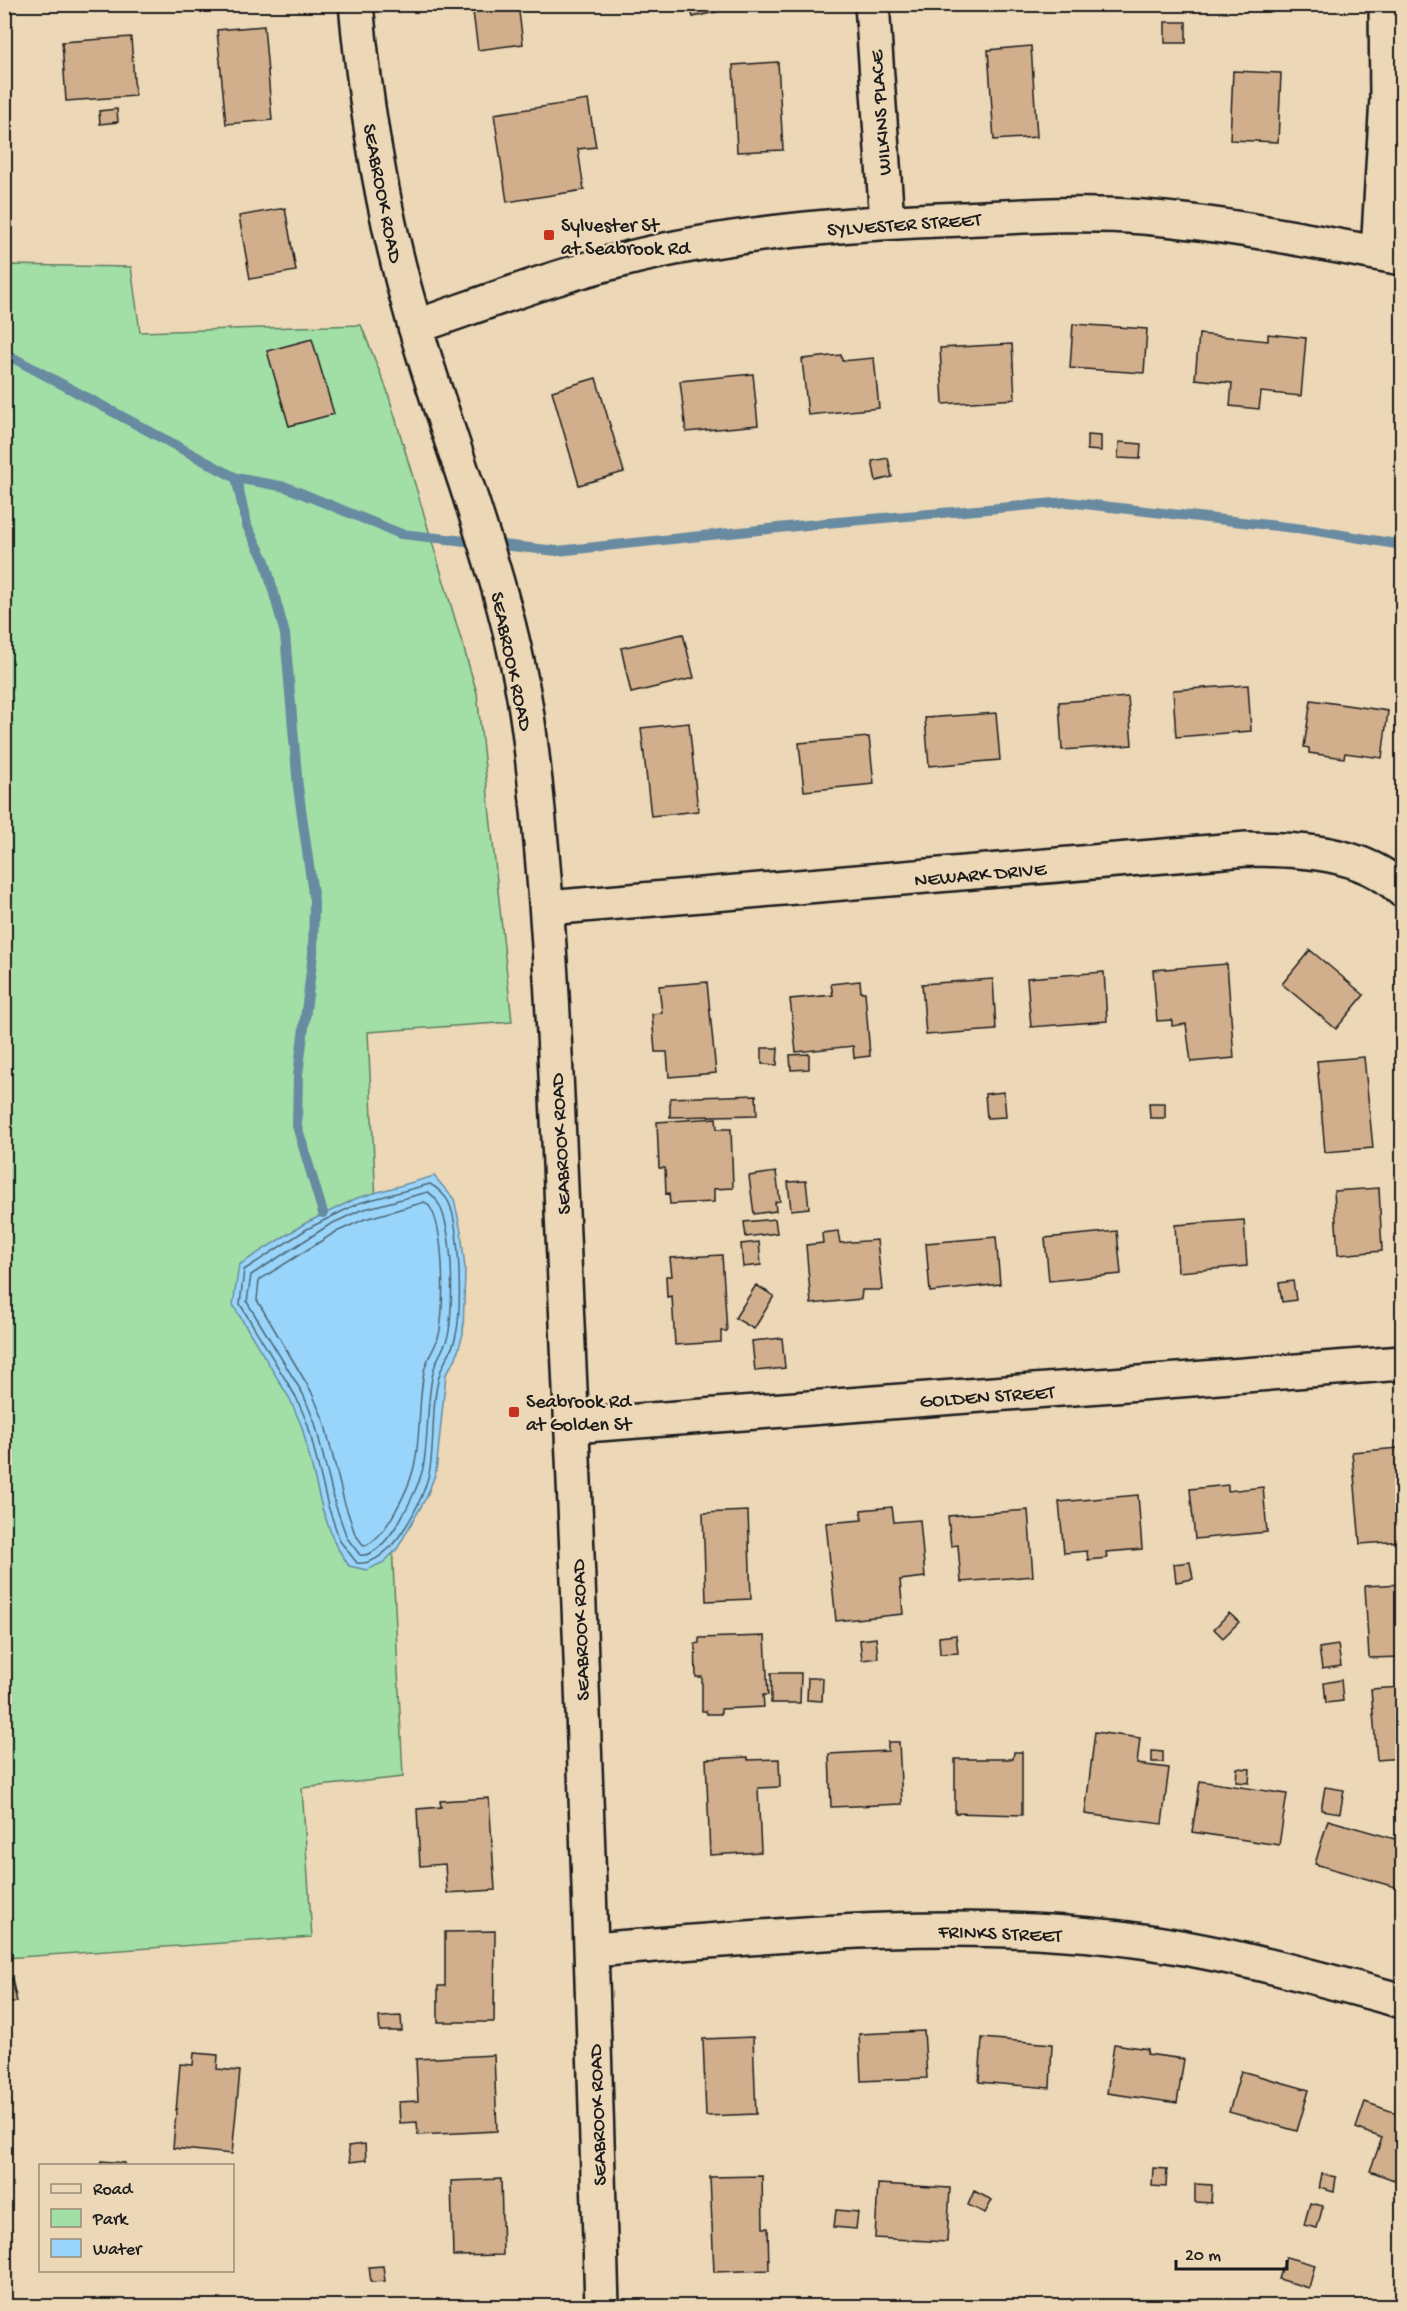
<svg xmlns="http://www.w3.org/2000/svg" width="1407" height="2311" viewBox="0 0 1407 2311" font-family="'Gochi Hand',sans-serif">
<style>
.green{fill:#a1dfa6;stroke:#5e7e61;stroke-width:1.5}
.water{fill:#99d5fa;stroke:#678ba1;stroke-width:1.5}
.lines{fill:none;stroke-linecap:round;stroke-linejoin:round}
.shore{stroke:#4e6675;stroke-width:1.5}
.stream{stroke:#678ba1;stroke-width:10}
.building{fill:#d1af8d;stroke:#1c1c1c;stroke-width:1.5}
.minor-casing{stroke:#1c1c1c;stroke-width:38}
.minor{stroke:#ecd7b6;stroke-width:33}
.poi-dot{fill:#c8321e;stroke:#ecd7b6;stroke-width:2}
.labels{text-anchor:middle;stroke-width:5;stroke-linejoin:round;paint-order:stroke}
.street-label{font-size:20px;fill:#1c1c1c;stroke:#ecd7b6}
.poi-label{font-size:20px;fill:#1c1c1c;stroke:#ecd7b6;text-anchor:start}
</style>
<rect width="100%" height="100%" fill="#ecd7b6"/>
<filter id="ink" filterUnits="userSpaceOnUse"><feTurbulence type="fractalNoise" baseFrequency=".0167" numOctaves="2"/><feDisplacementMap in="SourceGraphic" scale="12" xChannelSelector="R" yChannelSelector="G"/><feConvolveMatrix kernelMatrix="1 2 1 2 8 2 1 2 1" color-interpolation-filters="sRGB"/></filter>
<g filter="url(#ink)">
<path class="green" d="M5,265L131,267L140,332L361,325L387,390L477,693L512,1022L368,1032L403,1777L302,1788L312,1937L5,1958Z"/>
<path class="water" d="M434,1176L454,1199L461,1231L465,1269L463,1334L456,1358L446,1374L436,1472L427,1496L397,1549L384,1562L367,1570L349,1566L335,1544L322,1508L302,1427L290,1399L233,1305L239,1265L304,1224L357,1198Z"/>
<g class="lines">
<path class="shore" d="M430,1184C436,1187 446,1196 449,1203C460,1228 462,1308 456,1335C453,1351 444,1360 440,1373C431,1403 435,1437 430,1468C426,1497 391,1568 357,1563L340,1541L328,1506L308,1425L296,1397L240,1304L244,1270L307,1229L359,1203Z
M428,1192C456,1208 453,1301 449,1331C447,1347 435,1358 433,1373C426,1404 429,1437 423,1468C418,1490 386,1559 360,1555L347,1538L335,1504L315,1423L303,1394L247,1302L251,1275L329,1225L361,1210Z
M425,1202C446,1216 444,1305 440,1330C438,1346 426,1357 424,1372C418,1403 421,1437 414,1467C409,1488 385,1540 364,1546L355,1534L344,1501L324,1421L311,1391L257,1300L259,1280L334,1233L365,1219Z"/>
<path class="stream" d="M4,353L236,478L286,487L401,534L557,551L826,523L1067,502L1312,530L1402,545
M236,478L247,526L265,561L285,634L298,787L314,901L313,955L298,1075L297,1126L323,1213"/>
</g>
<path class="building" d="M472,4H518L523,44L478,50Z
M689,4H750L693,17Z
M1165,22H1186V43H1165Z
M264,26L272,120L226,124L217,30Z
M131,37L135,96L66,101L62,42Z
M1031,46L1037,137L994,140L988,50Z
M778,62L783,150L737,152L733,65Z
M1233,71L1281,73L1278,142L1230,140Z
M588,100L596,147L578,149L584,190L507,202L494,114Z
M117,109L118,122L100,124L99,111Z
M285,208L296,271L250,279L239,216Z
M1073,324L1147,329L1144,373L1070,368Z
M1199,334L1268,341V334L1306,338L1301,396L1261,392L1259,409L1230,406L1232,383L1195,379Z
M312,339L334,414L289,426L267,351Z
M1012,344L1015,399L943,404L940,348Z
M841,355L842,361L874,358L879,408L808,415L802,359Z
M753,374L758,425L686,432L680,381Z
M596,378L624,472L579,485L552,391Z
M1087,435L1101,436V451L1087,450Z
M1119,442L1141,444L1140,459L1118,458Z
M888,458L892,477L876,481L872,461Z
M683,634L694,678L631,693L621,648Z
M1248,685L1251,731L1176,737L1173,690Z
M1128,697L1132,745L1062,750L1059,702Z
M1311,700L1388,711L1382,758L1345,753L1344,758L1309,753V748L1304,747Z
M996,713L1000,760L929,766L925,718Z
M689,723L698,811L651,816L641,728Z
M869,737L874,784L804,791L799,743Z
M1310,950L1364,995L1336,1029L1282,984Z
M1227,964L1234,1058L1191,1062L1186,1024L1172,1026V1020L1157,1021L1153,970Z
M1104,972L1107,1021L1031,1027L1027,978Z
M993,979L996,1030L926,1035L922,984Z
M860,981L861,992H865L870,1056L854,1058L853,1046L796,1052L790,999L833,995L831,984Z
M707,982L716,1073L669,1077L667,1052H655L652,1014L662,1013L659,986Z
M762,1048H778L777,1065L762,1064Z
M809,1054V1069L791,1070L790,1055Z
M1364,1057L1373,1148L1325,1152L1317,1061Z
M1004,1092L1006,1117L987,1118L985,1094Z
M756,1095L757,1115L670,1117V1098Z
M1149,1103H1165V1118H1150Z
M716,1118L717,1129H731L733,1188L714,1189V1202L670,1204L669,1193L666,1194L665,1168H659L657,1122Z
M776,1172L780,1201L775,1202L776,1211L754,1214L749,1176Z
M806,1181L809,1208L791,1210L788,1182Z
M1379,1188L1382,1251L1338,1255L1334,1191Z
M775,1219L777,1233L746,1237L744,1222Z
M1244,1220L1247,1266L1178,1272L1175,1225Z
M838,1231L840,1243L877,1240L882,1290H862L861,1299L811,1304L806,1245L823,1243L822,1233Z
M1117,1231L1121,1274L1049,1281L1045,1238Z
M996,1237L1000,1284L930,1292L926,1243Z
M759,1242L761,1265L743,1267L741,1244Z
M722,1255L727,1331H721V1342L675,1345L672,1296L667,1297L666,1276H672L670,1258Z
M1293,1281L1296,1300L1282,1302L1279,1283Z
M756,1285L774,1296L754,1329L735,1318Z
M782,1338L785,1368L755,1371L752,1341Z
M1399,1448L1402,1541L1360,1544L1352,1452Z
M1228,1485V1491L1263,1487L1267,1532L1195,1539L1190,1489Z
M1138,1495L1142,1549L1106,1552L1107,1558L1088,1560L1087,1551L1064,1553L1059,1502Z
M892,1507L894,1522L920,1520L925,1577L900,1580L903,1614L836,1621L826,1523L862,1520L861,1510Z
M1028,1510L1033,1576L961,1582L958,1545L951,1546L948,1516Z
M748,1511L751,1599L706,1601L703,1513Z
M1190,1562L1193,1579L1176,1582L1174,1564Z
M1402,1584V1657L1369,1658L1365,1586Z
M1229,1613L1239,1622L1223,1638L1214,1629Z
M956,1635L958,1653L940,1654L939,1637Z
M765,1636L768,1695H763L764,1707L721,1709V1714H707L706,1711H702V1677H696L695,1644L699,1643V1638Z
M876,1638L878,1658L862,1660L860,1640Z
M1338,1645L1341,1666L1322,1669L1319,1648Z
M771,1673H801L800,1703H771Z
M808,1678H823L822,1701L807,1700Z
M1341,1680L1343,1701L1326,1703L1324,1683Z
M1402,1687V1758L1377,1760L1371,1689Z
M1095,1732L1140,1738L1137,1764L1169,1768L1162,1824L1085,1814Z
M888,1742H899L902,1804L831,1807L829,1754L888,1751Z
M1152,1751L1163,1752V1762H1152Z
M1014,1752H1022V1815L955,1813V1759H1013Z
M748,1757V1760L779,1759L780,1787L758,1788L761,1852L710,1855L706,1759Z
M1237,1768L1250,1769L1249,1783L1236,1782Z
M1200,1781L1287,1794L1279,1845L1192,1832Z
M1325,1787L1344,1790L1340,1813L1321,1810Z
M489,1798L495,1890L447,1893L445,1864L420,1866L417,1809L441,1807L440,1801Z
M1328,1820L1402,1841V1889L1315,1864Z
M495,1931L494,2022H438V1986H445V1932Z
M12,1979L17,2002L4,2004V1981Z
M401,2016L402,2031H380L379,2017Z
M924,2031L927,2078L861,2081L859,2034Z
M753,2037L756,2114L706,2116L703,2039Z
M982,2038L1052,2044L1050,2088L979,2082Z
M1114,2044L1148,2049L1147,2054L1184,2059L1177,2103L1107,2093Z
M194,2053L218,2055L217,2069L240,2071L232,2154L173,2148L180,2064L193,2065Z
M494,2055L497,2131L418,2135L417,2122L400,2123L399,2102L418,2101L416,2059Z
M1241,2071L1309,2090L1297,2131L1229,2112Z
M1365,2102L1402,2115V2183L1370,2171L1382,2138L1356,2128Z
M365,2144L366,2160L350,2162L348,2146Z
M101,2161L125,2163V2166H100Z
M1153,2168L1167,2169L1166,2187L1152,2186Z
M1322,2174L1336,2177L1334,2192L1319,2188Z
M762,2176L763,2228H768L769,2270L714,2272L710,2177Z
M501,2179L503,2255L453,2256L451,2181Z
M878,2184L950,2188L947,2242L875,2238Z
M1195,2184L1212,2185L1211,2203L1195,2202Z
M974,2191L992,2200L985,2213L968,2205Z
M1310,2203L1323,2206L1317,2228L1304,2225Z
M836,2210L858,2212L856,2229L834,2227Z
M1286,2257L1315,2265L1309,2288L1279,2279Z
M383,2266L385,2281L371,2282L369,2267Z"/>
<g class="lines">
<defs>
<path id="minor" d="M356,4C366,114 384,221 415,326C454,460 511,591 529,730C553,920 557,1111 566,1302C582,1637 592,1972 602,2306
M872,4L887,222
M1378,253L1387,98L1386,4
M415,327C485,303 554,276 626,259C733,232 852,223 962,219C1022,216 1083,212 1143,217C1231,224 1316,242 1402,258
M547,908L1247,849C1298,849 1363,851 1402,890
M572,1426L1402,1363
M591,1950C764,1937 938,1918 1111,1937C1210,1948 1307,1975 1402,2001"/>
</defs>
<use href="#minor" class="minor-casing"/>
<use href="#minor" class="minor"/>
</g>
</g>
<g class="poi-dot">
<rect x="543" y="229" width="12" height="12" rx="3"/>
<rect x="508" y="1406" width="12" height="12" rx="3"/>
</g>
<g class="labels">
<g class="street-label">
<text transform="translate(879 113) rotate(-94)" y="7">WILKINS PLACE</text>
<text transform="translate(384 193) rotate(79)" y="7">SEABROOK ROAD</text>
<text transform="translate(904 223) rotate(-4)" y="7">SYLVESTER STREET</text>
<text transform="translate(513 661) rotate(78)" y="7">SEABROOK ROAD</text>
<text transform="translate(980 873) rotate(-5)" y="7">NEWARK DRIVE</text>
<text transform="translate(559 1144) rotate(-93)" y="7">SEABROOK ROAD</text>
<text transform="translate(987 1395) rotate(-4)" y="7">GOLDEN STREET</text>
<text transform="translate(579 1630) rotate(-92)" y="7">SEABROOK ROAD</text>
<text transform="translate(1000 1932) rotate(2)" y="7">FRINKS STREET</text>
<text transform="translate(596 2115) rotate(-92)" y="7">SEABROOK ROAD</text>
</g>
<g class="poi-label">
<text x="561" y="231">Sylvester St<tspan x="561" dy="23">at Seabrook Rd</tspan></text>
<text x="526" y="1407">Seabrook Rd<tspan x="526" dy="23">at Golden St</tspan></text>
</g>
</g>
<rect width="1407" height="2311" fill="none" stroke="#ecd7b6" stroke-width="24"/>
<rect x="12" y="12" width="1383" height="2287" fill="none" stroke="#1c1c1c" stroke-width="2" filter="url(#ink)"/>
<rect x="39" y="2164" width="195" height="108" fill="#ecd7b6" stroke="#998c78" stroke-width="1.5"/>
<rect x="51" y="2184" width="30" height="9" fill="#ecd7b6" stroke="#998c78" stroke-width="1.5"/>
<text x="93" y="2194" font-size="18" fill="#1c1c1c">Road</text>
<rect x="51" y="2209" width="30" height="18" fill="#a1dfa6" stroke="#998c78" stroke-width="1.5"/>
<text x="93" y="2224" font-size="18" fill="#1c1c1c">Park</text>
<rect x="51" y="2239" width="30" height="18" fill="#99d5fa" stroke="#998c78" stroke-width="1.5"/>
<text x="93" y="2254" font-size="18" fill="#1c1c1c">Water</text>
<path d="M1176 2260v9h111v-9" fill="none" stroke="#1c1c1c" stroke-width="3"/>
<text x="1185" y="2260" font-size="18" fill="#1c1c1c" stroke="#ecd7b6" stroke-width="4.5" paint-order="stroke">20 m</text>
</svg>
